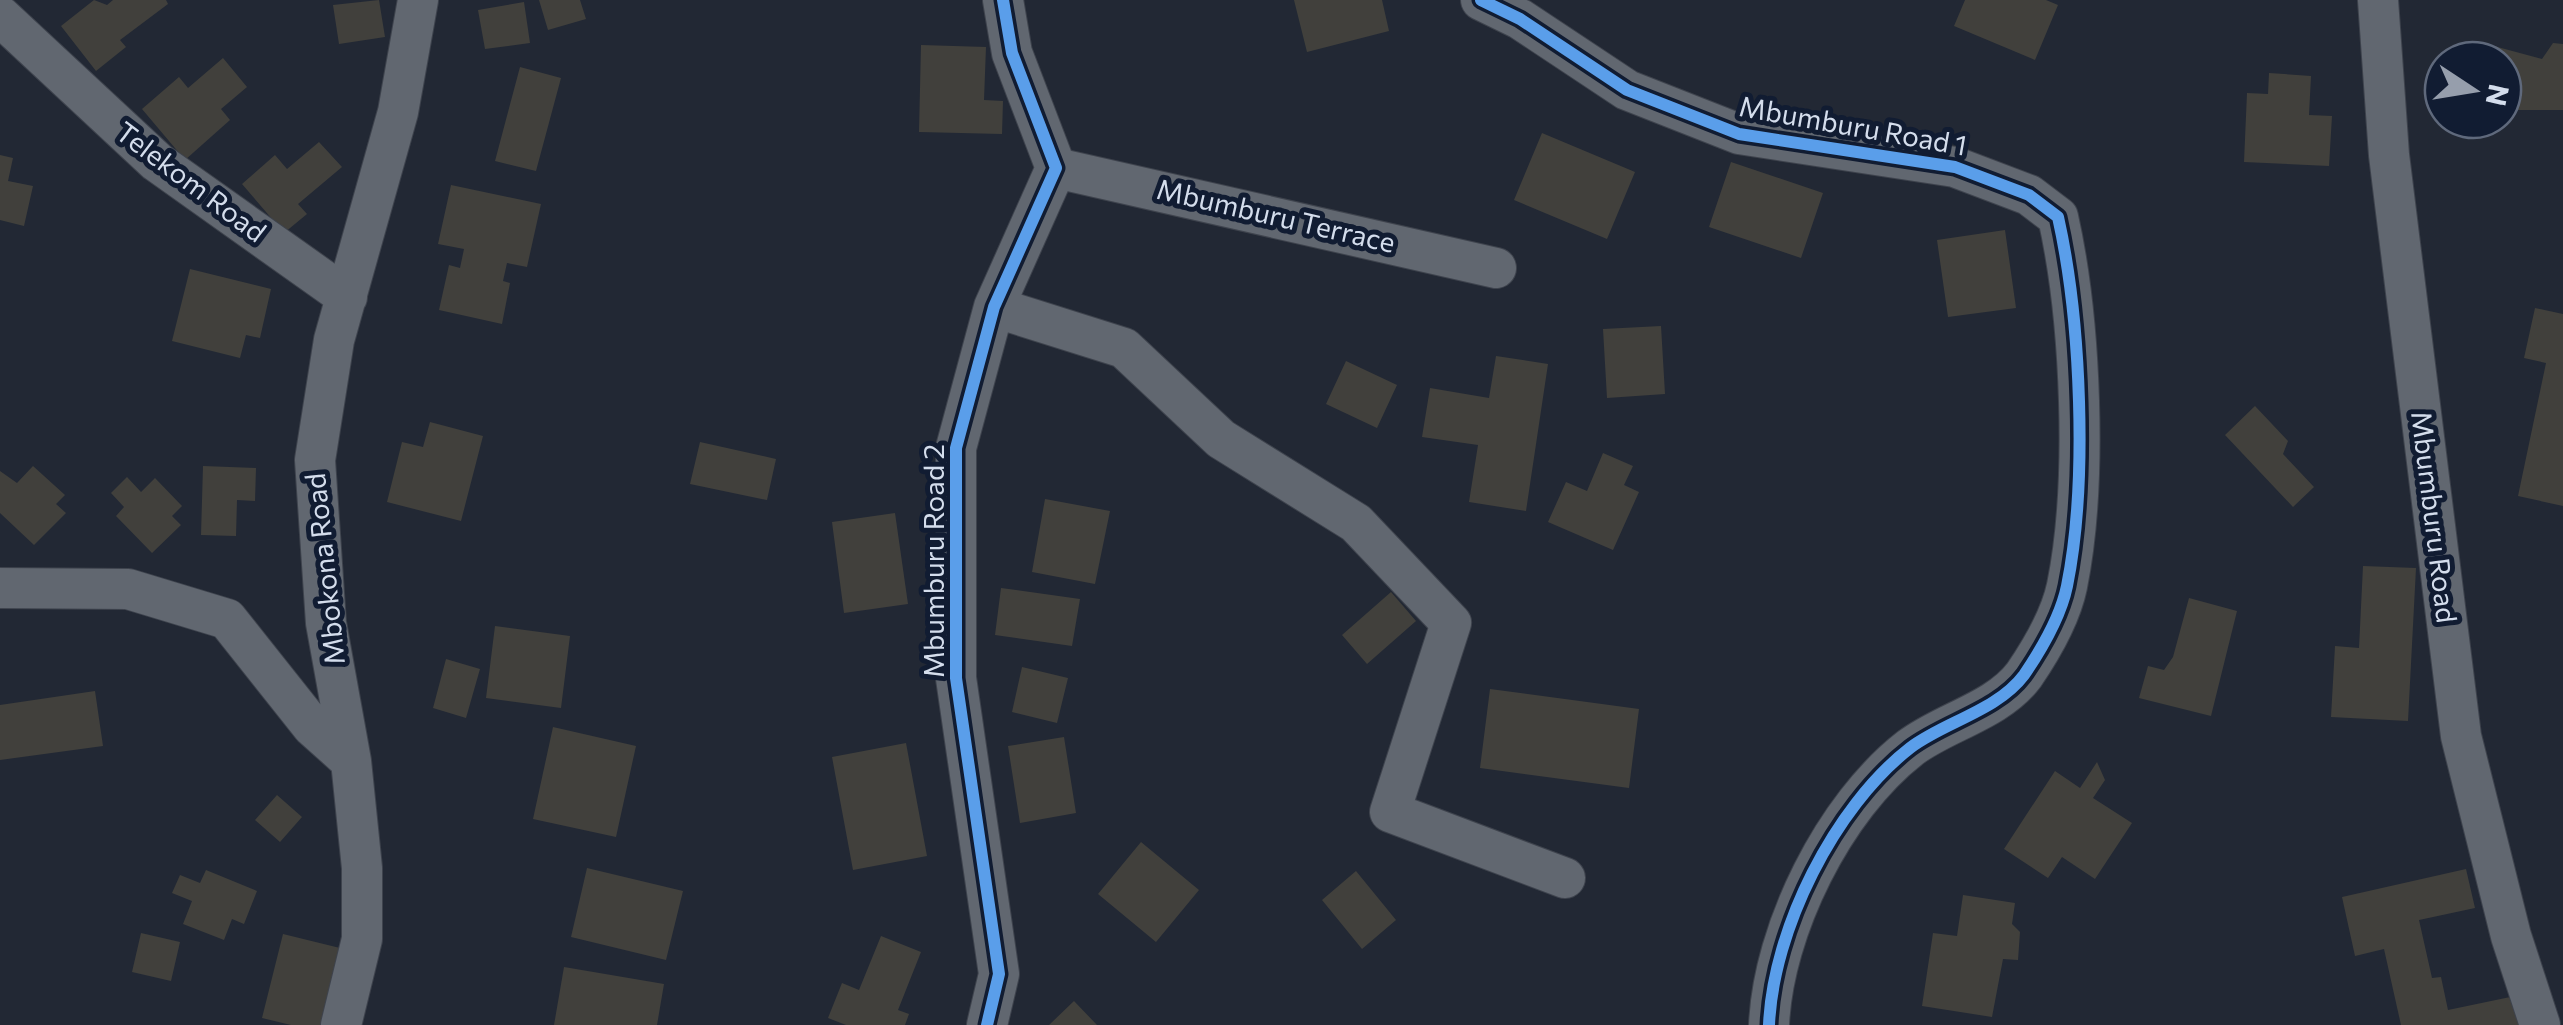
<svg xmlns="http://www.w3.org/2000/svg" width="2563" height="1025" viewBox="0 0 2563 1025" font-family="Commissioner,sans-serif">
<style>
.building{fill:#41403c}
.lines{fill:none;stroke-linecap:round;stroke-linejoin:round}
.minor-casing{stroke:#3e434d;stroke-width:42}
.minor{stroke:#616770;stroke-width:40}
.cycleway-casing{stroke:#111c32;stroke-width:19}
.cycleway{stroke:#5a9eea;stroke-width:12}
.labels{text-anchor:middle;stroke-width:10;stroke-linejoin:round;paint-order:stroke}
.street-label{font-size:28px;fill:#d4ddec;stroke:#111c32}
</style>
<rect width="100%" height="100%" fill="#222834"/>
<path class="building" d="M94,0L107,5L113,0H166L168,4L120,40L126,47L96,71L61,26Z
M379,0L385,37L339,44L333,5Z
M539,0H580L586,19L548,30Z
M1294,0H1382L1389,31L1307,52Z
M1965,0H2046L2058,5L2035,60L1954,26Z
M524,2L530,43L485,49L478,10Z
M2479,42L2542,59L2553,43L2563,44V110H2503V60H2479Z
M921,45L986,47L984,100L1003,101L1002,134L919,132Z
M223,58L247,87L221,109L230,120L185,160L142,109L179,77L188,88Z
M520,67L561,78L536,171L495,161Z
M2269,73L2311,76L2309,115L2332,116L2329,166L2244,162L2247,93L2268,94Z
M1542,133L1635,172L1607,239L1514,200Z
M319,142L342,167L298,204L307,214L284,233L242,184L275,155L287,169Z
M0,155L13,158L8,181L33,186L24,226L0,220Z
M1731,162L1823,193L1801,258L1709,227Z
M451,185L541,204L527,267L507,263L503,281L510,283L502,324L439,310L449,265L460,268L464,249L438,244Z
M2005,230L2016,308L1948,317L1937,240Z
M190,269L271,289L260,338L246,335L240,358L172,341Z
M2535,308L2563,314V506L2518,496L2546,363L2524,358Z
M1661,326L1665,394L1607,398L1603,329Z
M1496,356L1548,364L1526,511L1469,502L1478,445L1422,437L1430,388L1489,398Z
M1346,361L1397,385L1377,428L1326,404Z
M2255,406L2288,441L2283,454L2314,487L2293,507L2225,435Z
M430,422L483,436L461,521L387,502L402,442L423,447Z
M700,442L776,459L767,500L690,484Z
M1603,453L1633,466L1624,485L1639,492L1613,550L1548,522L1566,482L1587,491Z
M33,466L65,495L56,504L66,513L34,545L0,513V471L17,483Z
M203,466L256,468L255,501L237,500L236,536L201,535Z
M127,477L141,492L155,478L182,506L172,516L181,525L152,553L116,516L124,507L111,493Z
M1045,499L1110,511L1095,584L1032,572Z
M895,513L908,604L844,613L832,522Z
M2363,566L2416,568L2408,721L2331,717L2335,646L2359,648Z
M1001,588L1080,599L1072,646L995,635Z
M1391,592L1416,621L1367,664L1342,635Z
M2189,598L2237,611L2211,716L2139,698L2148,666L2164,670L2173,657Z
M495,626L570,636L561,708L486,698Z
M446,659L480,669L466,718L433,708Z
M1022,667L1068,678L1057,723L1012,712Z
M1490,689L1639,709L1629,788L1480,768Z
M95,691L103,746L0,760V705Z
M553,727L636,746L616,837L533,819Z
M1064,737L1076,813L1020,823L1008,746Z
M906,743L927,856L853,870L832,757Z
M2097,762L2105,780L2093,798L2132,823L2095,879L2062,857L2048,878L2004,849L2055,771L2080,788Z
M277,795L302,817L280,842L255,820Z
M1141,842L1199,890L1156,942L1098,894Z
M587,868L683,891L666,960L571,937Z
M2466,869L2475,908L2419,920L2432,978L2441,977L2448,1010L2515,996L2522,1025H2401L2384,949L2355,956L2342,897Z
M206,870L257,891L244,924L232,919L224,940L183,924L192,901L172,893L180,875L200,883Z
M1356,871L1396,920L1362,949L1322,900Z
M1963,895L2015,903L2012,924L2020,932L2018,960L2003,959L1992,1017L1922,1006L1933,933L1957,936Z
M141,933L180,942L171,981L132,972Z
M283,934L340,948L321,1025H291L262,1018Z
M881,936L921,952L898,1010L909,1014L905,1025H846L828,1018L842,983L859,990Z
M564,967L664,984L657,1025H554Z
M1074,1001L1097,1025H1049Z"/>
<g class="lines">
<defs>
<path id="minor" d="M1481,0L1520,19L1627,90L1739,134L1955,167L2029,195L2058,217C2081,320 2088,482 2067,586C2061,615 2041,650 2024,675C1997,711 1944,722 1910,748C1834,807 1773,930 1769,1025
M2378,0L2389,155L2461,736L2511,936L2540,1025
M0,16L157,162L347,297
M1056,168L1496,268
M994,307L1124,348L1221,439L1356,523L1451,623L1390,812L1565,878
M0,588L128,589L227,619L312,726L351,761
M341,1025L362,939V868L351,761L326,623L315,460L334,340L398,112L418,0
M987,1025L999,974L956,678V448L994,307L1056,168L1012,53L1003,0"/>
</defs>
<use href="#minor" class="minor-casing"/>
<use href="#minor" class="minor"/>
<defs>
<path id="cycleway" d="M1481,0L1520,19L1627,90L1739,134L1955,167L2029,195L2058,217C2081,320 2088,482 2067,586C2061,615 2041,650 2024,675C1997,711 1944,722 1910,748C1834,807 1773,930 1769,1025
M987,1025L999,974L956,678V448L994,307L1056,168L1012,53L1003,0"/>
</defs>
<use href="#cycleway" class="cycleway-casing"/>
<use href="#cycleway" class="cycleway"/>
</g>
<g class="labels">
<g class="street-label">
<text transform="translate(1853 126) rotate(10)" y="10">Mbumburu Road 1</text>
<text transform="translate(191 182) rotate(37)" y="10">Telekom Road</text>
<text transform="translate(1276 216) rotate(13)" y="10">Mbumburu Terrace</text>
<text transform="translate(2434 517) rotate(83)" y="10">Mbumburu Road</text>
<text transform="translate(934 561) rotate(-90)" y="10">Mbumburu Road 2</text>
<text transform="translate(325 569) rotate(-96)" y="10">Mbokona Road</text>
</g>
</g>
<g transform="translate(2473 90) rotate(102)"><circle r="48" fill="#111c32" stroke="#5f697c" stroke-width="2.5"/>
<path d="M0-8L18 38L0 25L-18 38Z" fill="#969eac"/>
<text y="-15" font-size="28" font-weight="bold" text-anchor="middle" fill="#d4ddec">N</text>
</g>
</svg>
